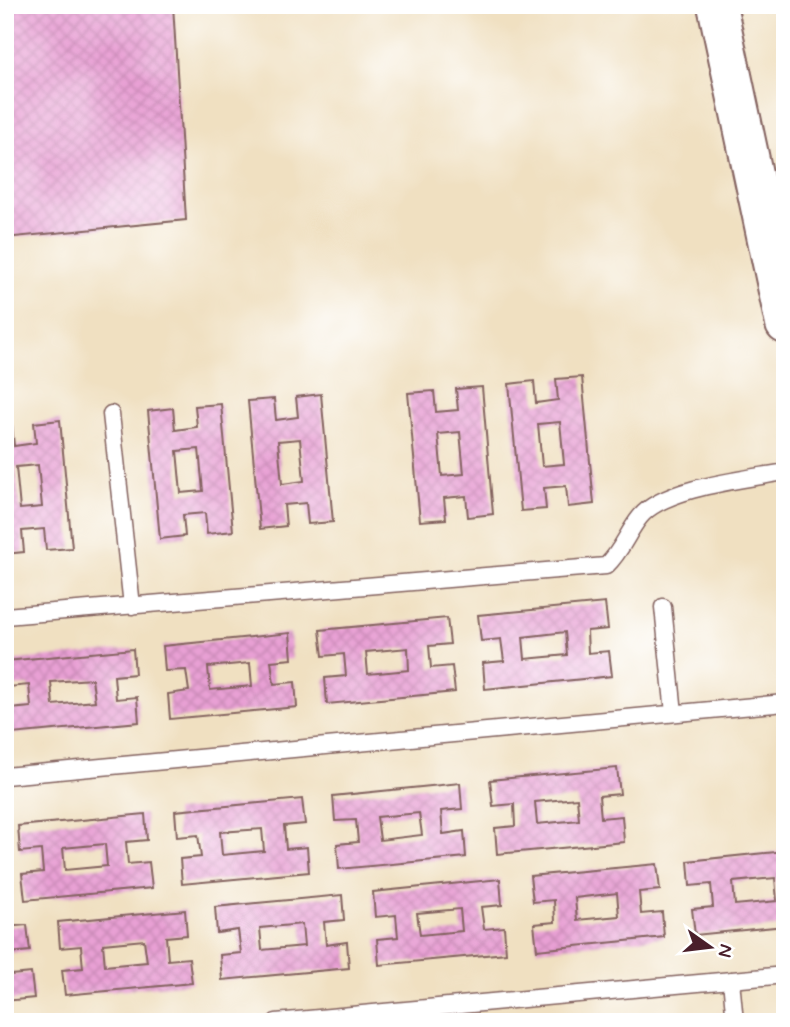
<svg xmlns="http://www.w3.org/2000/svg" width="790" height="1027" viewBox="0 0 790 1027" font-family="Mynerve,sans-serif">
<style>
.building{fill:url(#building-cross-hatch);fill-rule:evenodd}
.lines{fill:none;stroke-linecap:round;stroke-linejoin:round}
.service-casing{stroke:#846360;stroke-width:19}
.primary-casing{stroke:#846360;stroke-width:42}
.service{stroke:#fff;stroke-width:16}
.primary{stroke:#fff;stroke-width:38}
</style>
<defs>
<pattern id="building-cross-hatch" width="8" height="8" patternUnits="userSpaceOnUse" patternTransform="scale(1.75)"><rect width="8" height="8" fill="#e8a0d4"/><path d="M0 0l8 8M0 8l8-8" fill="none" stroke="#c889b6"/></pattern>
</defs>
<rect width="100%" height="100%" fill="#fff"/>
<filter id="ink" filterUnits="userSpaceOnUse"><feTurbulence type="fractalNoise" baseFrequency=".0143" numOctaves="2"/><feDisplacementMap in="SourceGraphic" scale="14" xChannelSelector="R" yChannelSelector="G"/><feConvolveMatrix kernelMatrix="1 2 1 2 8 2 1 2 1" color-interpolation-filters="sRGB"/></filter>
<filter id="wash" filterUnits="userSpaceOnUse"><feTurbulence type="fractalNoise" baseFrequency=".00686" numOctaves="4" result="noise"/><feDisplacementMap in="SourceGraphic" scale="28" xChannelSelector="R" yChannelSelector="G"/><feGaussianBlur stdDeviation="1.57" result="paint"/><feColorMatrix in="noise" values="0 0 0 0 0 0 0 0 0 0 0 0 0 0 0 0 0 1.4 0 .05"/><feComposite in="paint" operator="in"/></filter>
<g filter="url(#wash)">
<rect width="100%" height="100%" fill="#f0e0c1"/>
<g id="blocks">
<path class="building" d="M5,5H173L186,220L5,238Z
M582,377L594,504L568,507L566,486L544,488L546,509L521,511L509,384L534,381L536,403L558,400L556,379ZM560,422L564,464L542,466L538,424Z
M482,387L493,514L468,517L466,496L444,498L446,519L420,521L408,393L434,391L436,412L458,410L456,389ZM460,432L464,474L442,476L438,434Z
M321,394L333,522L308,524L306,503L284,505L286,526L260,529L248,401L274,399L276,420L298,417L296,397ZM300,439L304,481L282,484L278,441Z
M221,404L233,531L207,534L205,513L183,515L185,536L160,539L148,411L173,408L175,430L197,427L195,406ZM199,449L203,491L181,493L177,451Z
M60,420L72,548L46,550L44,529L22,531L24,552L5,554V425L12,424L14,446L36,443L34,423ZM38,465L42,507L20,509L16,467Z
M605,603L608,629L587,631L588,653L609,651L612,676L485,689L483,663L504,661L501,639L481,641L478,615ZM565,632L567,655L525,659L523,637Z
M447,618L450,644L429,646L431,668L452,666L455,692L327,704L325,678L346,676L344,654L323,656L320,630ZM408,648L409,670L368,674L366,652Z
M290,633L292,659L271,661L274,684L295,682L297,707L170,719L168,694L189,691L186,670L165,671L163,646ZM250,663L252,686L210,690L208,667Z
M133,649L135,674L114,676L116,699L137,697L139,722L12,734L10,709L31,707L29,685L8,687L6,661ZM92,679L95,701L53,705L51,682Z
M617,768L620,794L599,796L601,818L622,816L624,842L497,854L495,828L515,826L514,804L493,806L490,780ZM577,798L579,820L537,824L535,802Z
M460,783L462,809L441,811L443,834L464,831L466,857L339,869L337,844L358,842L356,820L335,821L333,796ZM419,813L422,835L380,840L377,817Z
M302,799L305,824L284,826L286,849L307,847L309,872L182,884L180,859L201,857L198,835L177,837L175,811ZM262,829L264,851L222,855L220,832Z
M145,814L147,840L126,842L128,864L149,862L152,888L25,900L22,874L43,872L41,850L20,852L18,826ZM105,844L107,866L65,870L63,848Z
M785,851V926L695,935L692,909L713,907L711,884L690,886L688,861ZM775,878L777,901L735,905L733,882Z
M657,864L660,890L639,892L641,914L662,912L664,937L537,950L534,924L555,922L554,900L533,902L530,876ZM617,893L619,916L577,920L575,898Z
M500,879L502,905L481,907L484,929L504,927L506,953L379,965L377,939L398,937L396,915L375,917L373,892ZM460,909L462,931L420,935L417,913Z
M342,895L344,920L324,922L326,945L347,942L349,968L222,980L220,955L241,953L238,930L217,933L215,907ZM302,924L304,946L262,950L260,928Z
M185,910L187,935L166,937L168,960L189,958L192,983L65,995L62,970L83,968L81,946L60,948L58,922ZM144,940L147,962L105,966L103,944Z
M27,925L30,951L9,953L11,975L31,973L34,998L5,1001V927Z"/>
</g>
</g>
<g filter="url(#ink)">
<use href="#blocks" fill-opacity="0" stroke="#846360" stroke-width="2"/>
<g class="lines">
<defs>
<path id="service" d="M111,414L132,606
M663,607L674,713
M5,616L606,566C622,551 627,533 640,517C664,487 748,479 785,472
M5,776L785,703
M731,980L735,1022
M276,1022L785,975"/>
<path id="primary" d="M717,5L785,324"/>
</defs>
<use href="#service" class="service-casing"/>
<use href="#primary" class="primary-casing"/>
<use href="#service" class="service"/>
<use href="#primary" class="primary"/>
</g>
</g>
<rect width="790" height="1027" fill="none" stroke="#fff" stroke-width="28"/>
<g transform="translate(710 947) rotate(104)" stroke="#ffffff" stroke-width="5" paint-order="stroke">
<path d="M0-5L12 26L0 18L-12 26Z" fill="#4a1f2b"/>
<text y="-10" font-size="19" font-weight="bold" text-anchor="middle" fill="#4a1f2b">N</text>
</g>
</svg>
